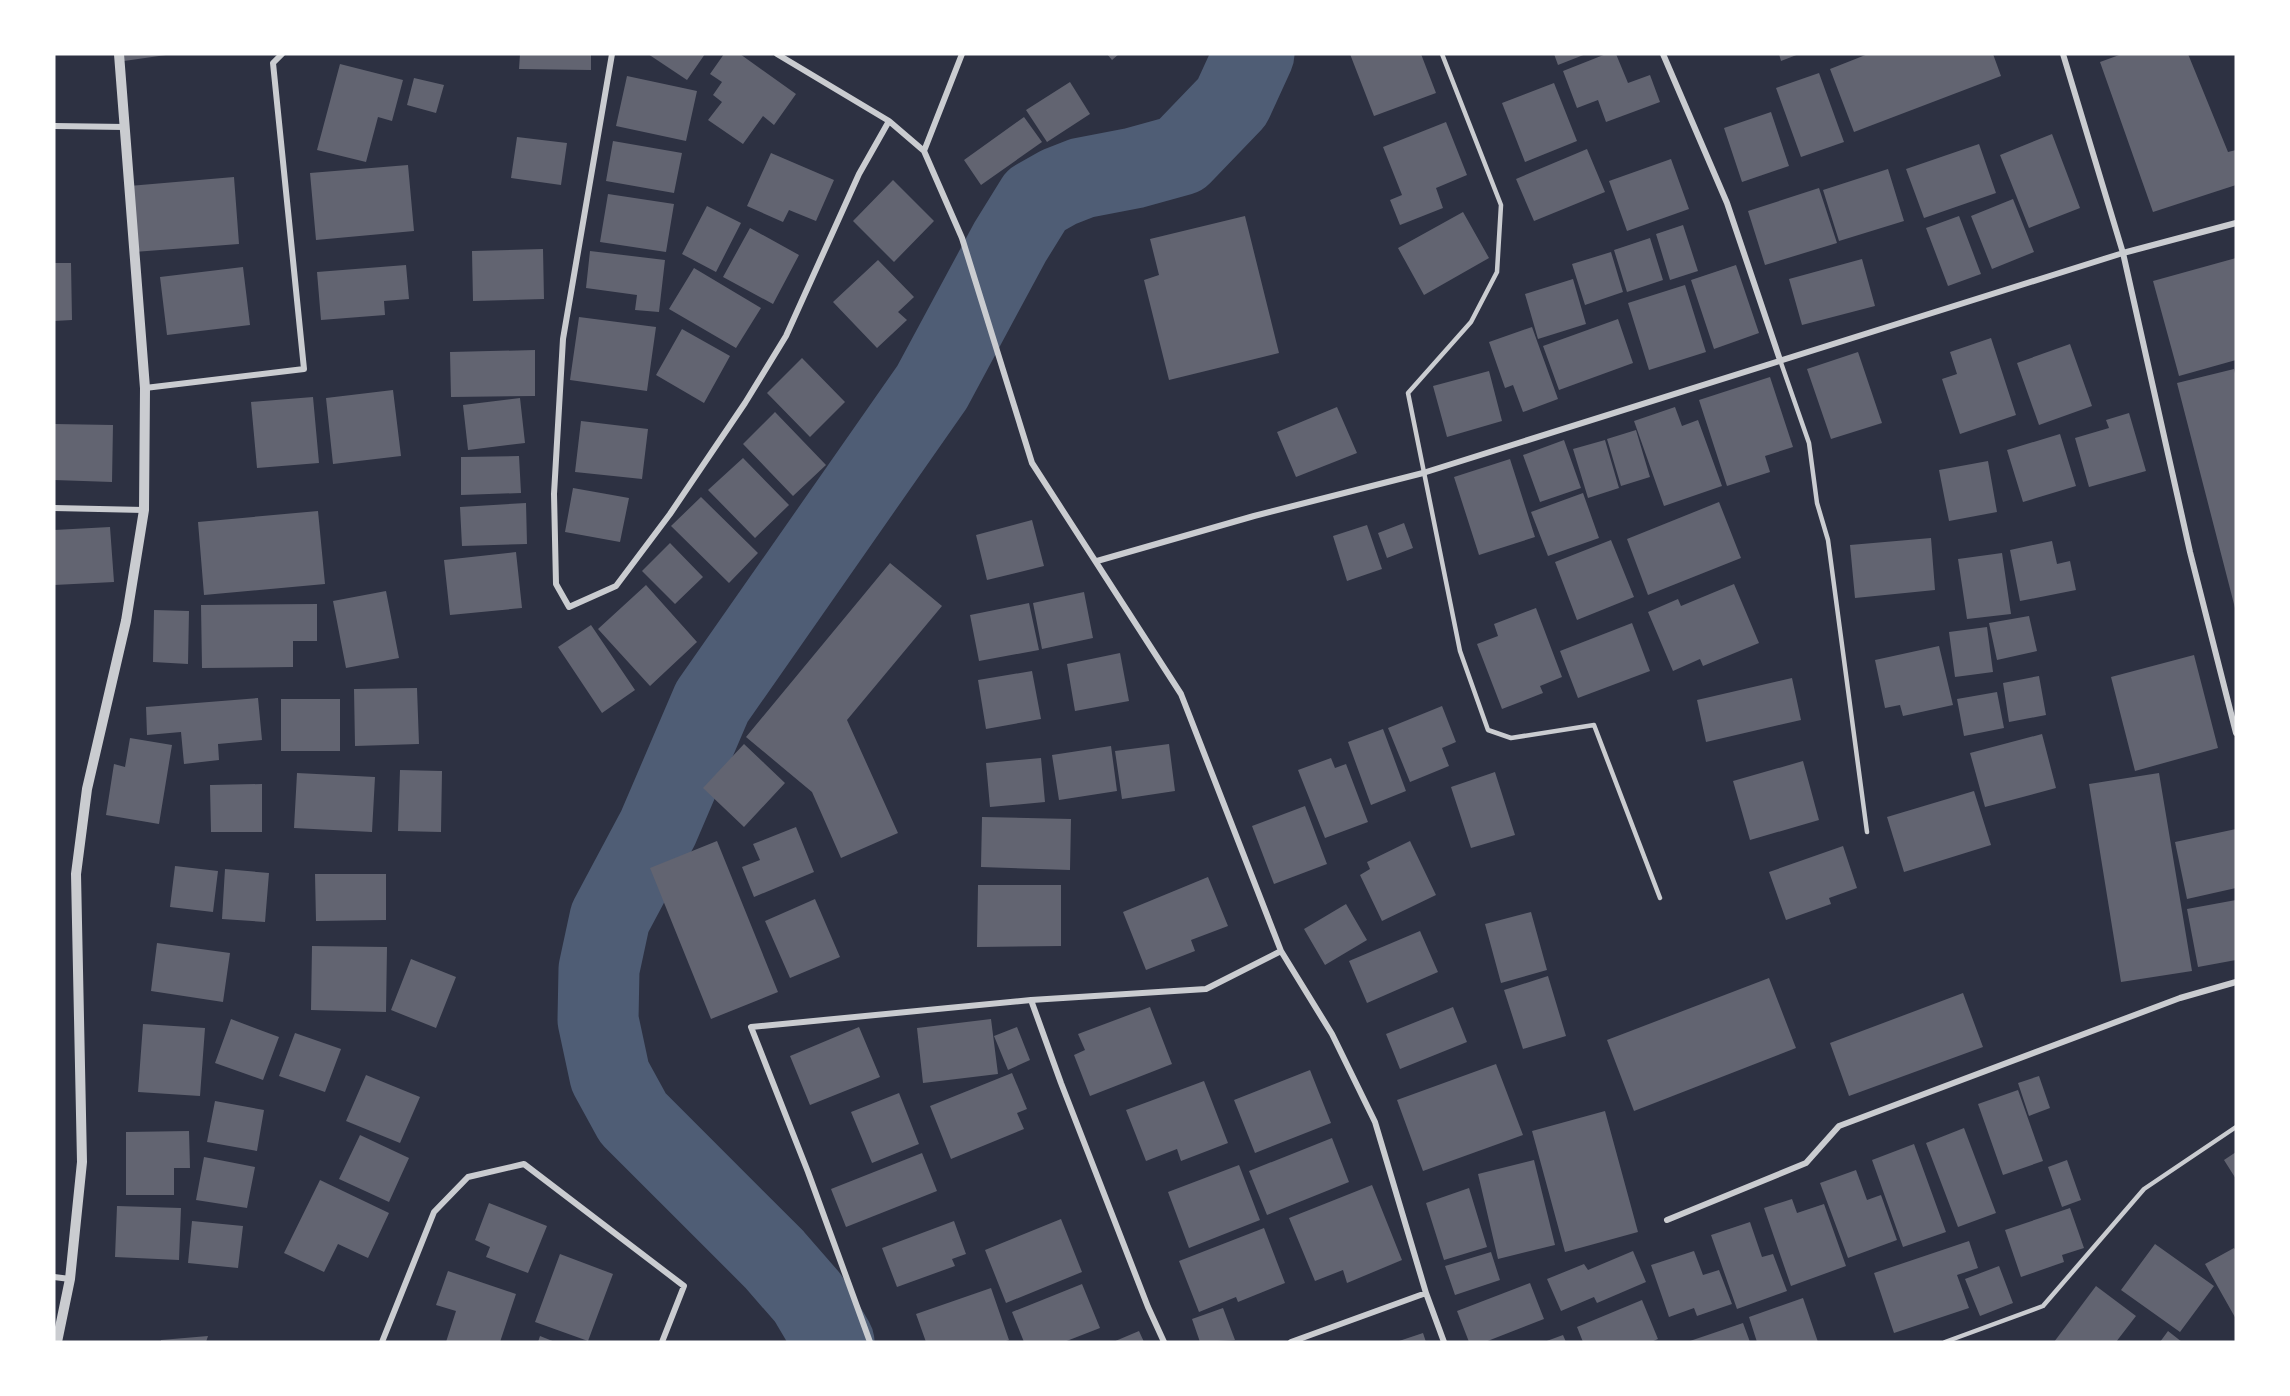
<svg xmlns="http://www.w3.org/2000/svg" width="2290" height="1396" viewBox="0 0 2290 1396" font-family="Ubuntu,sans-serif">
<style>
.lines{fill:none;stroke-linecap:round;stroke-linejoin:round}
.river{stroke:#4f5d75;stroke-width:81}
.building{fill:#626471}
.service{stroke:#caccd0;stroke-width:4.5}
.minor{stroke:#caccd0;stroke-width:6}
.tertiary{stroke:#caccd0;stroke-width:10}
</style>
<rect width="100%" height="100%" fill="#2d3142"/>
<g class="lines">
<path class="river" d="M834,1342L808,1298L774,1259L633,1118L610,1076L598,1020L599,969L610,918L658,828L712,702L932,387L1010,242L1036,200L1059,187L1082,178L1134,168L1181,155L1232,102L1254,54"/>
</g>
<path class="building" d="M123,54H165L166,55L124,61Z
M520,54H591V70L519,69Z
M648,54H705L687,80Z
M724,54H740L796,94L774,125L763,116L743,144L708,120L722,102L713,95L722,82L710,74Z
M1107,54H1119L1112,60Z
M1350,54H1421L1436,93L1374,116Z
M1554,54H1586L1558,65Z
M1606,54H1616L1628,83L1650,75L1660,102L1606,122L1598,100L1577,108L1563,71Z
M1779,54H1799L1781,61Z
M1868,54H1993L2001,76L1854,132L1830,69Z
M2122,54H2188L2228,152L2236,150V185L2153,212L2100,62Z
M340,64L403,80L392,121L378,117L366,162L317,150Z
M1819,73L1844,142L1801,157L1776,88Z
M627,76L697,91L686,141L616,126Z
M414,78L444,85L436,113L407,105Z
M1070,82L1090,114L1047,142L1026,110Z
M1554,83L1577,141L1525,162L1502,103Z
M1771,112L1789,166L1742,182L1724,128Z
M1024,117L1042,142L981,185L964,160Z
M1446,122L1467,175L1436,188L1443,208L1400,225L1390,200L1402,195L1383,147Z
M2052,134L2080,208L2029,228L2000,155Z
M517,137L567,143L561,185L511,178Z
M613,141L682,153L674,193L606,181Z
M1979,144L1996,193L1924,218L1906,169Z
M1587,149L1605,192L1534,221L1516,179Z
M771,153L834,180L816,221L789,210L783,222L747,206Z
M1671,159L1689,209L1627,231L1609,181Z
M408,165L414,231L316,240L310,173Z
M1888,169L1904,221L1839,241L1823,190Z
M234,177L239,244L134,252L129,186Z
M893,180L934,221L894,262L853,221Z
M1819,188L1837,243L1765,265L1748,211Z
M608,194L674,204L666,252L600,242Z
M2013,199L2034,252L1992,269L1971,216Z
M707,206L741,223L716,272L682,254Z
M1463,212L1489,258L1424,295L1398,248Z
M1245,216L1279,353L1169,380L1144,280L1159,275L1150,239Z
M1959,216L1981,274L1948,286L1926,228Z
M1683,225L1698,271L1670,280L1656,234Z
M750,228L799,255L773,304L723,277Z
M1650,238L1663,280L1627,292L1614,250Z
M543,249L544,299L473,301L472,251Z
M590,251L665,260L659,312L635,310L637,295L586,288Z
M1611,252L1623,292L1585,305L1572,264Z
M2236,258V360L2179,376L2153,281Z
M1862,259L1875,306L1802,325L1789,279Z
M878,260L914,297L898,312L907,320L877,348L833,302Z
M54,263H71L72,320L54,321Z
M406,265L409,299L384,301L385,315L321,320L317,272Z
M1736,265L1759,333L1714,349L1691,280Z
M243,267L250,325L167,335L160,277Z
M694,268L761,308L736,348L669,309Z
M1573,279L1586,324L1538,339L1525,294Z
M1685,285L1706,352L1649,370L1628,303Z
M579,317L656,327L647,391L570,380Z
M1618,319L1633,363L1559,390L1543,346Z
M1532,327L1558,399L1523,412L1513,385L1505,388L1489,342Z
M682,329L730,356L704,403L656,375Z
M1991,338L2016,415L1960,434L1942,379L1957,374L1950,352Z
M2070,344L2092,406L2039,425L2017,363Z
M535,350V396L451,397L450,352Z
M1858,352L1882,423L1831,439L1807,369Z
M802,358L845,402L810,437L767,393Z
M2234,369L2236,378L2235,608L2177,383Z
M1489,371L1502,421L1447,437L1433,386Z
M1770,377L1793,447L1765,456L1770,472L1727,486L1699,400Z
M393,390L401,456L333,464L326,398Z
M313,397L319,463L257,468L251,402Z
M520,398L525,443L468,450L463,405Z
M1337,407L1357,453L1296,477L1277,432Z
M1675,407L1682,426L1698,420L1722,486L1664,506L1634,421Z
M775,412L826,465L793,496L743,444Z
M2129,413L2146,471L2089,487L2075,438L2109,428L2106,420Z
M581,421L648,429L642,479L575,472Z
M54,424L113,425L112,482L54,480Z
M1636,430L1650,477L1621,486L1607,439Z
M2060,434L2076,486L2023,502L2007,450Z
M1564,440L1581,488L1540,502L1523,455Z
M1605,440L1619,488L1588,498L1573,449Z
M519,456L521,493L461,495V457Z
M743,458L789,505L755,538L708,490Z
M1510,459L1535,537L1479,555L1454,477Z
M1988,461L1997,512L1949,521L1939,470Z
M573,488L629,498L620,542L565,532Z
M1583,493L1599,538L1548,556L1531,512Z
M701,497L758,553L729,583L671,526Z
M1719,502L1741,558L1648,595L1627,539Z
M526,503L527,544L462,546L460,507Z
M318,511L325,584L204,595L198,522Z
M1032,520L1044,566L987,580L976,535Z
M1404,523L1413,548L1387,558L1378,533Z
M1367,525L1382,569L1347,581L1333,536Z
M110,527L114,582L54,585V530Z
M1931,538L1935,590L1855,598L1850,545Z
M1611,540L1634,597L1577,620L1555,562Z
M2052,541L2057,564L2070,561L2076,590L2020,601L2010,550Z
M670,543L703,577L675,604L642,571Z
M516,552L522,608L450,615L444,560Z
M2002,553L2011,614L1967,619L1958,559Z
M890,563L942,606L847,720L898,833L841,858L812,792L746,737Z
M1734,584L1759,643L1703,666L1700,659L1673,671L1648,612L1678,599L1681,606Z
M646,585L697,642L650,686L598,629Z
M386,591L399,658L346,668L333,601Z
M1084,592L1093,638L1042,649L1033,603Z
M1029,603L1039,650L979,661L970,615Z
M317,604V641H293V667L202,668L201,605Z
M1536,608L1562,677L1540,686L1543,693L1502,709L1477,644L1498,636L1494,624Z
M154,610L189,611L188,664L153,662Z
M2029,616L2037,651L1997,660L1989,623Z
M1632,623L1650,671L1578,698L1560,651Z
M591,625L635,690L602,713L558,647Z
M1987,627L1993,672L1955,677L1949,632Z
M1939,646L1953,705L1903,716L1900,705L1885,708L1875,660Z
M1120,653L1129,701L1075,711L1067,664Z
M2194,655L2218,748L2135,771L2111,677Z
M1032,671L1041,719L986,729L978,680Z
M2039,676L2046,715L2009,722L2003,683Z
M1792,678L1801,720L1706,742L1697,700Z
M417,688L419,744L355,746L354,689Z
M1997,692L2004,728L1964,736L1957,699Z
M258,698L262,740L218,744L219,760L184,764L181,732L147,735L146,707Z
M281,699H340V751H281Z
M1442,706L1456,742L1442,748L1449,766L1410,782L1388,728Z
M1383,729L1406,791L1371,805L1348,742Z
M2042,734L2056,788L1985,807L1970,753Z
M130,738L172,745L159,824L106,815L114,764L125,767Z
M744,744L785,783L744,827L703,788Z
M1169,744L1175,791L1122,799L1115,751Z
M1111,746L1117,791L1059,800L1052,755Z
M1041,758L1045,802L990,807L986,763Z
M1331,758L1335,768L1346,764L1368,822L1325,838L1298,770Z
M1803,761L1819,820L1750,840L1733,781Z
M400,770L442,771L441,832L398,831Z
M1495,772L1515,835L1471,848L1451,787Z
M297,773L375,777L372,832L294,828Z
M2159,773L2192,971L2121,982L2089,784Z
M262,784V832H211L210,785Z
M1974,791L1991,845L1904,872L1887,817Z
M1305,806L1327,864L1274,884L1252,826Z
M982,817L1071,819L1070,870L981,867Z
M796,827L814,872L754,897L742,867L760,860L753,844Z
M2236,829V888L2187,899L2175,842Z
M717,841L778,992L711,1019L650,868Z
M1410,841L1436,895L1382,921L1360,875L1370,869L1367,862Z
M1843,846L1857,888L1829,898L1831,904L1786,920L1769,872Z
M175,866L218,871L213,912L170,907Z
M225,869L269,873L265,922L222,919Z
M315,874H386V920L316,921Z
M1208,877L1228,926L1191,940L1195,951L1146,970L1123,912Z
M978,885H1061V946L977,947Z
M815,899L840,957L790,978L765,921Z
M2236,900V960L2198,967L2187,909Z
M1346,904L1367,940L1325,965L1304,929Z
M1531,912L1547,970L1501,983L1485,924Z
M1420,931L1438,972L1367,1003L1349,961Z
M157,943L230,953L223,1002L151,991Z
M312,946L387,947L386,1012L311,1010Z
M411,959L456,977L436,1028L391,1010Z
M1548,976L1566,1036L1523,1049L1504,990Z
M1769,978L1796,1048L1634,1111L1607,1040Z
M1963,993L1983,1047L1849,1096L1830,1043Z
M1150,1007L1172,1064L1090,1096L1074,1055L1085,1050L1078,1034Z
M1453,1007L1467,1042L1400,1069L1386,1034Z
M231,1019L279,1037L263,1080L215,1063Z
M991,1019L998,1074L923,1083L917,1028Z
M143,1024L205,1028L200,1096L138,1092Z
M859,1027L880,1077L810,1105L790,1056Z
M1017,1027L1030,1060L1008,1070L994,1036Z
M295,1033L341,1049L325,1092L279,1076Z
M1496,1064L1523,1135L1423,1171L1397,1100Z
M1310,1070L1331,1123L1255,1153L1234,1100Z
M1012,1073L1027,1109L1017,1113L1024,1129L951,1159L930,1106Z
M366,1075L420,1097L400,1143L346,1121Z
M2039,1076L2050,1108L2029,1116L2018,1083Z
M1204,1081L1228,1143L1181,1161L1177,1149L1146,1161L1126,1110Z
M2018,1090L2043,1161L2003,1175L1978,1104Z
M899,1093L919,1144L872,1163L851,1112Z
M215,1101L264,1110L257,1151L207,1142Z
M1605,1111L1638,1232L1565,1252L1532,1131Z
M1964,1128L1996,1213L1958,1227L1926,1143Z
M189,1131L190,1168H174V1195H126V1132Z
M360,1135L409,1158L389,1202L339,1179Z
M1332,1138L1349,1182L1267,1215L1249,1171Z
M1914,1144L1946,1232L1903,1247L1872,1160Z
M2236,1152V1179L2224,1160Z
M922,1153L937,1191L846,1227L831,1189Z
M204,1157L255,1167L247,1208L196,1200Z
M1534,1160L1555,1245L1498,1259L1478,1174Z
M2067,1160L2081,1200L2062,1207L2048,1167Z
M1239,1165L1260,1220L1189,1248L1168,1192Z
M1856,1170L1867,1200L1881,1195L1897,1240L1848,1258L1820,1183Z
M320,1180L389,1213L368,1258L338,1244L324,1272L284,1253Z
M1372,1185L1402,1260L1347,1283L1343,1270L1315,1281L1289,1218Z
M1469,1188L1487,1247L1444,1260L1426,1203Z
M1792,1199L1797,1213L1824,1204L1846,1266L1791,1286L1764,1208Z
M489,1203L547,1226L528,1273L486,1257L490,1247L475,1240Z
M117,1206L181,1208L179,1260L115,1257Z
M2070,1208L2084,1248L2062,1255L2064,1262L2021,1277L2005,1230Z
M1061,1219L1082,1272L1006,1303L985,1250Z
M192,1221L243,1226L238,1268L188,1263Z
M954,1221L966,1254L952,1259L955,1266L897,1287L882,1248Z
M1750,1222L1762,1257L1773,1254L1787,1291L1737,1309L1711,1235Z
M1264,1228L1285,1283L1238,1302L1236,1297L1199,1312L1179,1261Z
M1969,1241L1978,1268L1957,1275L1969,1308L1894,1333L1874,1273Z
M2155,1244L2214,1286L2180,1332L2121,1290Z
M2234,1248L2236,1251V1319L2205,1264Z
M1633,1251L1646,1282L1597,1303L1594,1297L1561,1311L1547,1279L1584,1264L1588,1270Z
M1694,1251L1703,1275L1719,1270L1732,1304L1697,1316L1694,1308L1669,1317L1651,1265Z
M1491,1252L1500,1280L1455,1295L1445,1266Z
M560,1254L613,1274L588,1341L535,1322Z
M1999,1266L2013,1303L1980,1316L1965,1279Z
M448,1271L516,1294L500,1342H446L456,1311L436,1305Z
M1530,1283L1544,1319L1485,1342H1469L1457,1311Z
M1082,1284L1100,1328L1064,1342H1024L1012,1312Z
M2096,1286L2136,1316L2116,1342H2054Z
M991,1288L1009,1340L1003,1342H926L916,1314Z
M1803,1298L1818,1342H1757L1749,1317Z
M1642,1300L1658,1339L1651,1342H1583L1577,1327Z
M1223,1308L1235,1340L1200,1342L1192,1319Z
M1743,1323L1750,1342H1687Z
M1139,1331L1144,1342H1113Z
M2168,1331L2182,1342H2160Z
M1423,1333L1426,1342H1396Z
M1563,1335L1566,1342H1544Z
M208,1336L206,1342H161V1340Z
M540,1336L555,1342H538Z"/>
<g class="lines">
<path class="service" d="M1442,54L1501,205L1497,272L1471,322L1408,393L1460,651L1488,730L1511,738L1594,725L1660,898
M1780,360L1809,443L1817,503L1828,540L1867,832
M1945,1342L2043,1306L2144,1189L2236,1127"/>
<path class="minor" d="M612,54L563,339L554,494L556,584L569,607L616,586L670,514L745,403L786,336L859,174L889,121
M777,54L889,121L924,151L962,238L1032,463L1181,694L1281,951L1332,1034L1375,1122L1426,1293L1444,1342
M1663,54L1727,203L1780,360
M2063,54L2123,253L2190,552L2236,733
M54,126L125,127
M924,151L962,54
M145,388L304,369L273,63L282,54
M54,508L144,510
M1097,561L1254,516L1423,473L2123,253L2236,223
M1667,1220L1806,1163L1839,1126L2180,998L2236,982
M54,1277L70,1279
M382,1342L434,1212L468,1177L524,1164L684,1286L662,1342
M870,1342L808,1172L751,1027L1031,1000
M1164,1342L1148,1307L1061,1083L1031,1000L1206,989L1281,951
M1291,1342L1426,1293"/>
<path class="tertiary" d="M57,1342L70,1279L82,1162L76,874L87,789L126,621L144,510L145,388L119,54"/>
</g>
<rect width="2290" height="1396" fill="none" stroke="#ffffff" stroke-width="111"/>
</svg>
